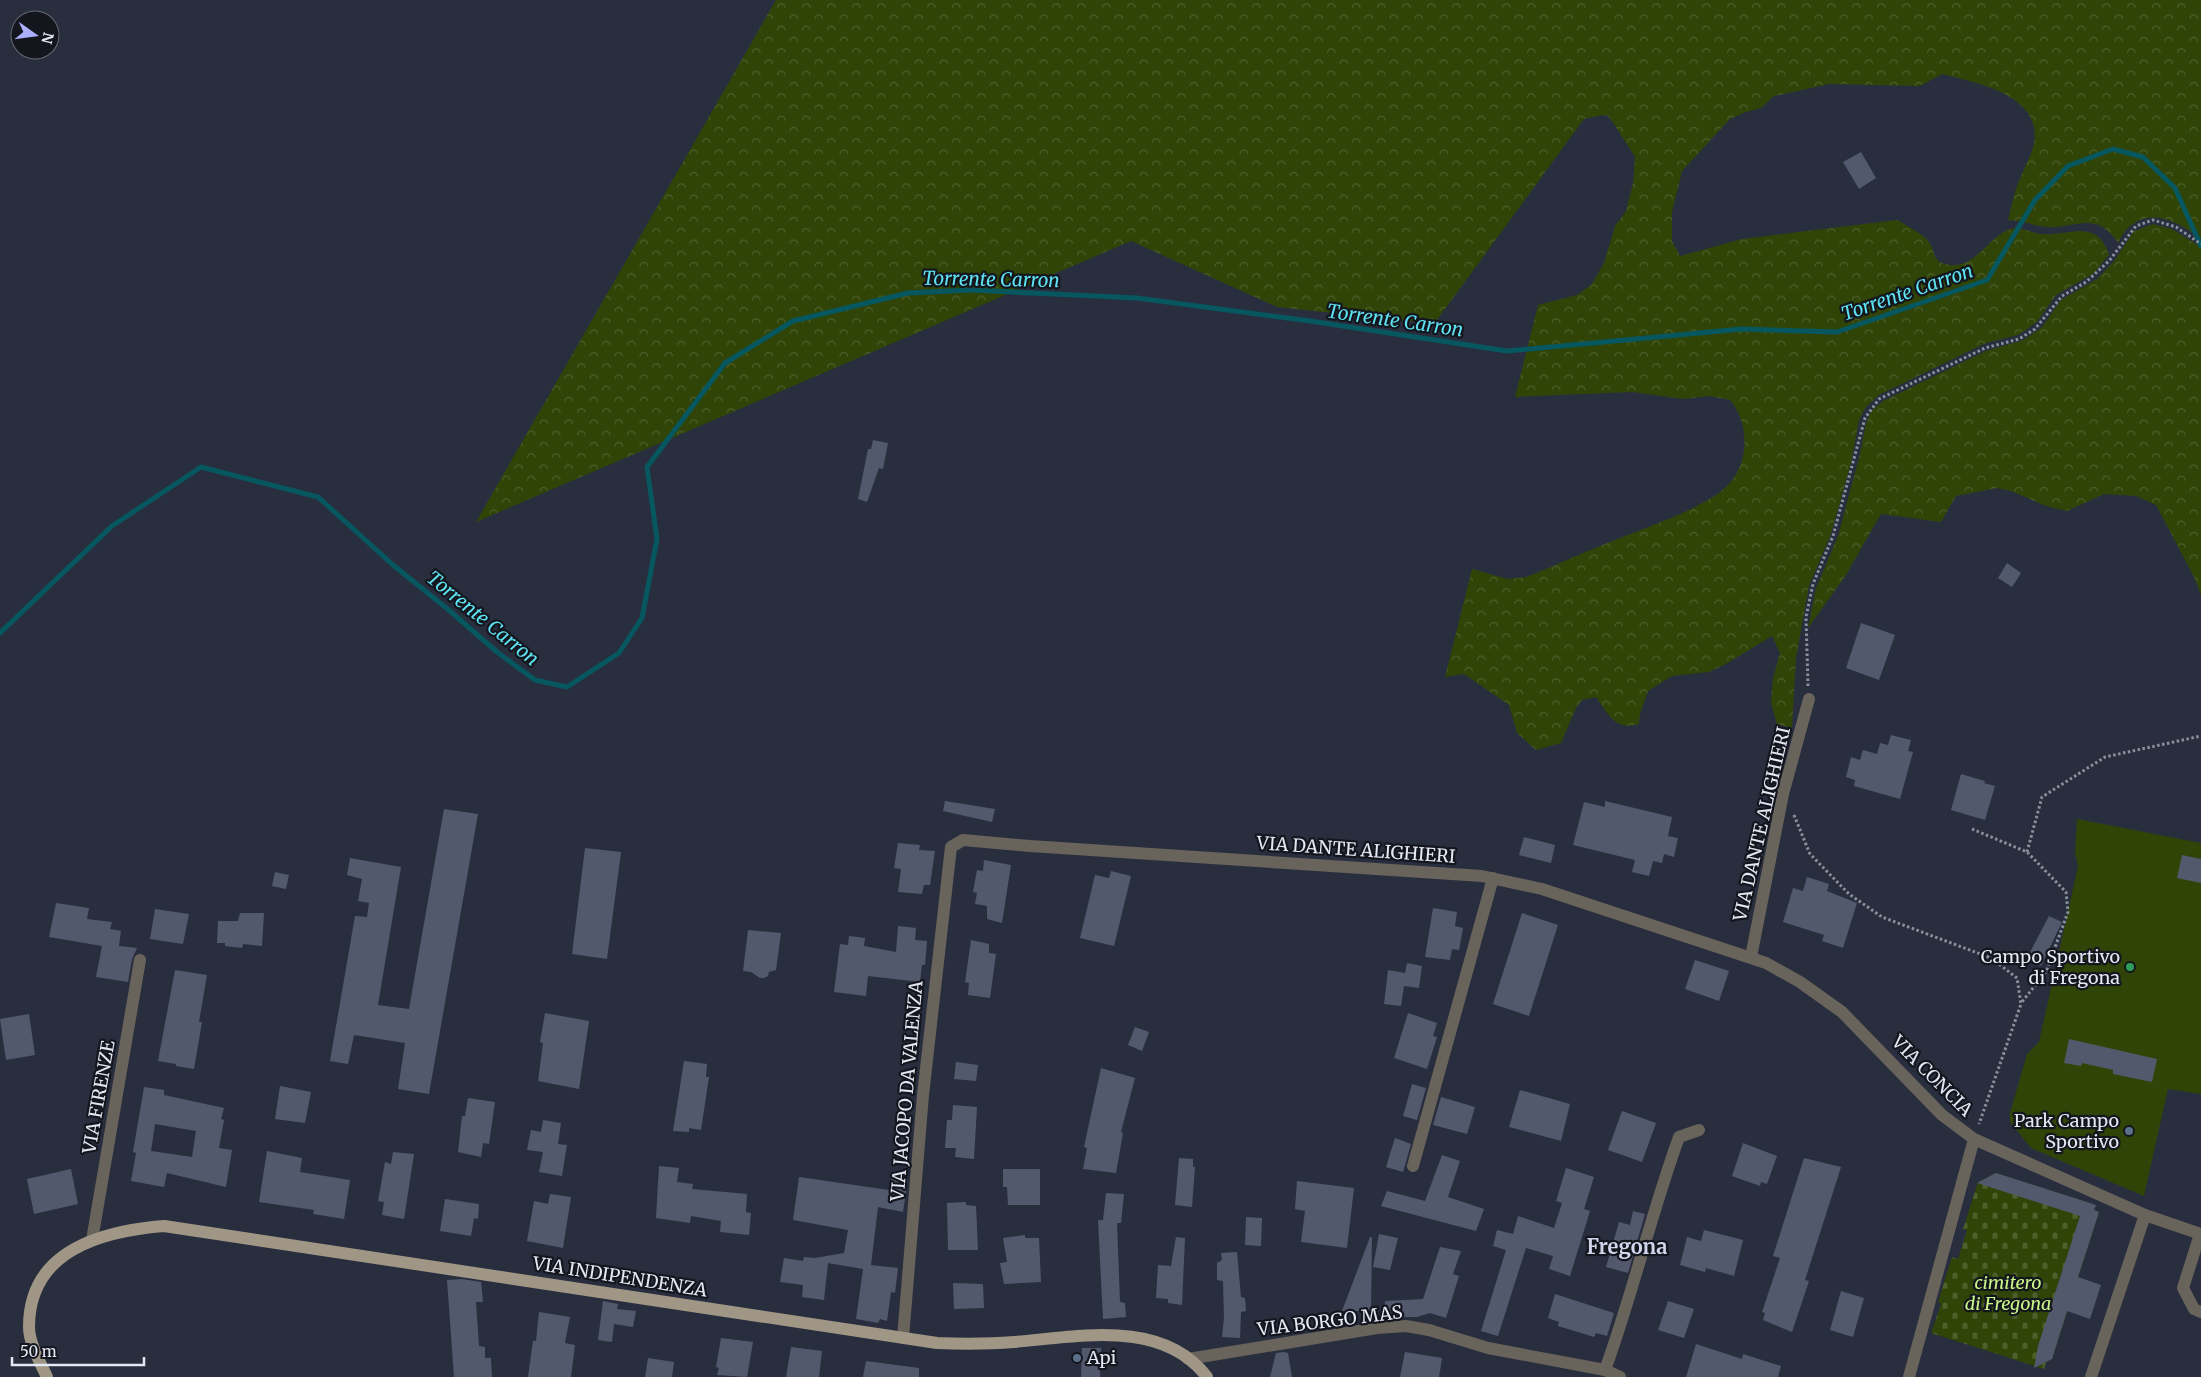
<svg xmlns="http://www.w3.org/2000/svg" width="2201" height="1377" viewBox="0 0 2201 1377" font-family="Merriweather,serif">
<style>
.forest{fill:url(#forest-crowns)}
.cemetery{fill:url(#cemetery-stones)}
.garden{fill:#304407}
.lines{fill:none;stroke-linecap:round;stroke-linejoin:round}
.stream{stroke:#06575f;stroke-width:5}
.building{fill:#53596d;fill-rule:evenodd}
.path{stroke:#8b909e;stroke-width:3;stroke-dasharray:2.5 2.5;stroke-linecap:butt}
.minor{stroke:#68635b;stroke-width:12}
.major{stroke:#a09685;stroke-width:12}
.leisure-dot{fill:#2e9e5b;stroke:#14161e;stroke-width:2}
.service-dot{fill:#5c6f8a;stroke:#14161e;stroke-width:2}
.labels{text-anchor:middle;stroke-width:4.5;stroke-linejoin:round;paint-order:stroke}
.street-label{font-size:18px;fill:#e4e8f4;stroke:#14161e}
.poi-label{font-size:18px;fill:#e4e8f4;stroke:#14161e;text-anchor:end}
.park-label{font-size:18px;font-style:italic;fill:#caf789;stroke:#14161e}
.water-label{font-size:19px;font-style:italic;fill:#5ee3f3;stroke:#14161e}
.quarter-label{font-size:20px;font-weight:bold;fill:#cfd6ec;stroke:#14161e}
</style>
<defs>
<pattern id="forest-crowns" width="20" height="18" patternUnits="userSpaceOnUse" patternTransform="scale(1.25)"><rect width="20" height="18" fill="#304407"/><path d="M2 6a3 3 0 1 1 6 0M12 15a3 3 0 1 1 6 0" fill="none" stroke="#4e5f2c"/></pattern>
<pattern id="cemetery-stones" width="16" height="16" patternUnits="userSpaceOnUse" patternTransform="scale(1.25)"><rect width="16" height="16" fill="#304407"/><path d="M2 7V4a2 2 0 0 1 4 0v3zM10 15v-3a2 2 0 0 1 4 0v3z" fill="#4e5f2c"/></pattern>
</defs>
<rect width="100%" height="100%" fill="#292e3f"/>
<path class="forest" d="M776,0H2201V238C2180,224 2153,206 2129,227C2124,231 2121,238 2118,243C2096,209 2076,229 2047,227C2034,226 2021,220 2008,220C2011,208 2013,197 2017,186C2022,172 2031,157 2034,143C2042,94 1976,83 1942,74L1920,86L1829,84L1774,96L1761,108L1746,112L1730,119L1682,171L1672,212V241L1680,256L1742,239L1897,220C1907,226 1922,233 1929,242C1937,254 1931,262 1950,265C1975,268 1988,238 2008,230C2019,225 2030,233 2042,234C2070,236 2097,218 2109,255L2093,274L2056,295L2037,322L2027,329L2018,335L1986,343L1879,395L1866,407L1859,420L1851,463L1831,534L1809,586L1796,658L1792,728L1777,724L1771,703L1773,678L1780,653L1772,636L1726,664L1709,672L1672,676L1648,691L1640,714L1639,724C1615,731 1609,715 1596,697L1582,700L1576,708L1561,743L1536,750L1517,733L1509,705L1464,674L1445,677L1472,569L1508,579L1526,577C1554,566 1582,553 1610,542C1641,529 1707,508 1729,484C1750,461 1749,422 1730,400L1710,396L1682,399L1633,392L1515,397L1538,305L1577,295L1592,284L1604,263L1615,226L1626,211L1633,183L1635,157L1614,124L1608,116L1603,115L1584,119L1434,324L1277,307L1131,241L476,522Z
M2153,224L2172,229L2201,247V595L2194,577L2156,505L2136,496L2104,494L2067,511L2046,506L2011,491L1997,488L1956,496L1941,522L1881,514L1846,575L1808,628L1816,588L1838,536L1860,454L1866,423L1871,411L1883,401L1988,350L2021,341L2031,335L2042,327L2061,300L2097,279L2114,261L2134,231Z"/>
<path class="cemetery" d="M1996,1173L2096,1205L2094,1210L2099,1212L2052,1359L2046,1362L2044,1369L1931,1333L1941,1304L1938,1302L1952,1257L1958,1259L1967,1230L1963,1229L1978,1182Z"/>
<path class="garden" d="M2077,819L2201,843V1094L2168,1089L2144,1196L2031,1148L2010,1122V1113L2027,1054L2039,1042L2078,866L2075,853Z"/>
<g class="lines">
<path class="stream" d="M0,633L112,526L201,467L318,497L393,565L450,611L497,652L535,680L567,687L619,653L642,618L657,539L647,467L725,363L793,321L908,293L971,290L1137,298L1310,321L1507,351L1742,329L1837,332L1987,280L2035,200L2068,166L2113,149L2143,157L2175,188L2201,246"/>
</g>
<path class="building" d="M1861,152L1876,178L1859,189L1843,162Z
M873,440L888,443L883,469L879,468L867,502L858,499L868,449H871Z
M2007,563L2021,573L2012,587L1998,578Z
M1861,623L1895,635L1879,680L1846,668Z
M1891,735L1911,740L1908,751L1913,752L1900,799L1854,786L1855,780L1846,777L1851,757L1860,760L1863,750L1877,754L1880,743L1888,745Z
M1961,774L1985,781L1984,783L1995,786L1985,820L1951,810Z
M945,801L995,809L992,822L943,811Z
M1605,801L1672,817L1668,836L1678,838L1674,857L1664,854L1662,863L1653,861L1649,876L1632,872L1635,860L1573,845L1584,802L1605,807Z
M444,809L478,814L429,1094L398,1089L405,1043L354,1035L348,1064L330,1061L355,916L367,917L369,903L358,901L362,879L347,875L350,858L401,867L378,1005L409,1009Z
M1524,837L1555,845L1551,863L1519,855Z
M898,843L920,845L919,850L935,851L930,885H924L922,894L898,892L901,869L894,868Z
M585,848L621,852L607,959L572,954Z
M2182,855L2201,859V883L2177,878Z
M984,860L1011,865L1002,923L987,919V906L975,904L977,893L973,892L977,870L983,871Z
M1111,871L1131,876L1114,946L1080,938L1095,875L1109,878Z
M275,872L289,875L286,889L272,886Z
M1807,877L1829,884L1827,891L1857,903L1843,948L1822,941L1824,935L1783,922L1793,888L1803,891Z
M56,903L89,908L87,919L112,922L110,929L121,931L119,946L137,948L132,959L128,982L96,977L102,946L49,937Z
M1433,908L1457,912L1455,926L1463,928L1459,950L1452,949L1450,960L1425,957Z
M155,909L189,914L183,944L150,939Z
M240,913H264L262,946L243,944L242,948L225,946V943H217L218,921H238Z
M1522,913L1558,925L1529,1016L1493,1004Z
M2049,916L2062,922L2041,966L2027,958Z
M898,926L916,928L915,940L927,941L925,965H922L920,982L868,976L866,996L834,992L840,944L848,945L849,936L865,938L864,946L896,952Z
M748,930L781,933L776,970L769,972L768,976L764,978H760L751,972L743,971Z
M971,940L989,944V953L996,954L990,998L968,995L969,983L965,982Z
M1695,960L1729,971L1719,1001L1685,989Z
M1407,963L1422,966L1419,988L1404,986L1401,1006L1384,1004L1388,970L1405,973Z
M175,970L207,975L199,1022H202L194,1069L176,1066V1064L158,1061Z
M545,1013L589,1021L579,1089L538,1081L543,1043L540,1042Z
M1408,1013L1437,1023L1433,1036L1437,1037L1427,1069L1394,1058Z
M29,1014L35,1055L6,1060L0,1019Z
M1135,1027L1149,1032L1142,1051L1128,1045Z
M2069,1039L2157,1059L2152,1082L2113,1074V1070L2082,1063L2081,1066L2064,1063Z
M684,1061L707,1064L706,1077H709L701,1130L689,1128V1132L673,1131Z
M956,1062L978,1065L976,1081L954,1079Z
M1101,1068L1135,1078L1121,1132L1123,1133L1116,1173L1083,1169L1087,1148L1084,1147Z
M1412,1084L1426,1088L1417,1120L1403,1116Z
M280,1086L311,1092L305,1123L275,1119Z
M144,1087L164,1090V1095L224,1108L221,1119L224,1120L219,1148L232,1150L226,1187L167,1173L164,1187L131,1181L136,1153L133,1152ZM155,1124L196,1131L192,1157L151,1151Z
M1520,1090L1570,1104L1561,1141L1509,1127Z
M1441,1097L1475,1107L1467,1134L1433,1125Z
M468,1098L495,1102L489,1144L483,1143L481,1157L458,1152L462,1116H465Z
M953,1105L977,1107L974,1159L955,1157L956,1148H945L947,1120H952Z
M1622,1111L1656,1123L1642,1162L1608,1150Z
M543,1120L561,1123L558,1144L567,1145L562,1176L539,1172L543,1152L527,1150L531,1130L541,1132Z
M1395,1138L1411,1144L1403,1172L1386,1167Z
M1743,1143L1777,1156L1767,1184L1761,1182L1760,1186L1732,1176Z
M267,1151L302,1158L300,1172L350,1180L344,1219L313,1214L314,1210L259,1202Z
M393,1152L414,1154L404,1219L382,1215L384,1202L378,1201L385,1162L391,1164Z
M1442,1155L1460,1161L1448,1197L1484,1209L1476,1231L1381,1206L1387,1191L1425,1201Z
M1179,1158L1193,1159V1167H1195L1192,1207L1175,1205Z
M1804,1158L1841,1167L1805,1280L1809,1281L1792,1332L1763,1320L1765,1313L1762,1312L1780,1258L1773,1256Z
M659,1166L679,1168L677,1182L693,1184L692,1189L747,1194L746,1212L751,1213L749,1235L720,1232L721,1221L691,1216L690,1223L656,1218Z
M1566,1168L1594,1177L1584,1209L1590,1211L1570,1276L1549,1269L1553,1256L1526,1248L1498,1336L1481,1331L1506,1250L1493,1246L1497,1230L1513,1234L1518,1216L1554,1228L1562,1203L1556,1201Z
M71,1169L78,1204L34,1214L27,1179Z
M1003,1169H1040V1205H1008L1007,1187H1003Z
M1996,1173L2096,1205L2094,1210L2099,1212L2078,1277L2101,1285L2090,1319L2067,1311L2052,1359L2034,1368L2038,1346L2080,1216L1977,1183Z
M892,1176L908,1179L903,1212L878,1207L871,1265L898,1268L895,1293L891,1292L887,1321L880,1319L878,1323L856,1319L863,1269L828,1263L824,1300L802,1297L803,1285L780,1282L784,1258L803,1261L804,1257L815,1258L844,1253L848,1230L793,1220L799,1177L889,1190Z
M1297,1181L1354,1188L1347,1248L1301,1242L1305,1211L1295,1209Z
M1106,1193L1124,1194L1121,1223H1117L1120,1302L1125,1303L1126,1317L1103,1319L1098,1220H1103Z
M550,1194L571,1197L563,1248L527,1241L534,1201L548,1204Z
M445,1199L479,1204L478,1219L474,1218L471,1236L440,1231Z
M966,1202V1205L976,1206L978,1250H948L947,1203Z
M1633,1211L1645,1214L1628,1273L1606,1267L1619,1222L1630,1225Z
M1246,1217L1262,1218L1261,1246L1245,1245Z
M1704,1230L1743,1240L1734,1276L1706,1268L1705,1272L1680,1265L1687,1237L1701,1241Z
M1379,1234L1398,1238L1390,1270L1373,1267Z
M1025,1235V1238H1039L1041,1282L1004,1284L1000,1263L1007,1262L1003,1238Z
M1176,1237L1185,1238L1182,1305L1168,1303V1299L1156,1298L1158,1265L1171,1266Z
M1370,1237H1372L1371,1311H1342Z
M1440,1247L1461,1251L1453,1274L1459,1276L1446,1318L1430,1313L1417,1317H1384L1385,1301L1423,1299Z
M1237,1252L1241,1297L1245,1298L1246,1311L1241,1312L1240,1338L1222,1337L1224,1318L1223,1281L1217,1280V1263L1222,1260L1221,1253Z
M462,1279L481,1282L483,1302H476L479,1346L485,1347V1358H491L492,1377H454L447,1280Z
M953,1283L983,1284L984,1308L954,1309Z
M1841,1291L1864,1298L1853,1337L1830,1330Z
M1555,1294L1614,1313L1607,1336L1596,1333L1594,1337L1558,1326L1559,1322L1548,1318Z
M603,1301L618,1304L617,1309L636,1311L633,1327L614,1324L612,1342L598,1340Z
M1668,1301L1694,1309L1684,1338L1658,1330Z
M539,1312L570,1317L565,1343L575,1345L571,1377H528L533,1341H536Z
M721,1338L753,1342L747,1377L717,1375L719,1368L716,1367Z
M1696,1344L1742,1359L1743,1354L1781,1366L1778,1377H1686Z
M791,1347L822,1351L819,1377H786Z
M1082,1348H1101L1100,1377H1081Z
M1284,1352L1288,1353L1292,1377H1270L1276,1353Z
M1405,1352L1442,1358L1439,1377H1400Z
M648,1358L674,1362L672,1377H645Z
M866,1361L919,1368V1377H863Z"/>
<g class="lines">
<path class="path" d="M1808,686L1806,617L1813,584L1833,536L1865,418L1879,399L1985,348L2019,339L2035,329L2062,296L2086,282L2109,261L2136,226L2153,220L2176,227L2201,244
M1794,815L1810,854L1849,894L1882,917L1991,958L2017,978L2021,1004L1979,1124
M1972,829L2027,852L2066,892L2068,912L2046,972L2021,1003
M2027,852L2042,797L2105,757L2201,736"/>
<path class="minor" d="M1751,957L1783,794L1809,699
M1413,1166L1493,878
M2200,1234L2183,1288L2194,1309L2201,1312
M92,1240L140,960
M903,1338L923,1095L951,847L963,840L1030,846L1482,876L1542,889L1766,963L1800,982L1842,1012L1942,1115L1974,1139L2145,1215L2201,1234
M1188,1359L1377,1328L1406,1326L1429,1330L1488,1348L1605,1370L1620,1377
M1605,1370C1633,1293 1651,1214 1679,1137L1699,1130
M1909,1377L1974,1139
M2091,1377L2145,1215"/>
<path class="major" d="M47,1377C40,1362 29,1343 29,1327C29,1250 102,1231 164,1226L937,1343C963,1344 988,1344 1014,1342C1077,1337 1162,1318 1207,1377"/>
</g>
<circle class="leisure-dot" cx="2130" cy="967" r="5"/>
<g class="service-dot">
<circle cx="2129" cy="1131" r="5"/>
<circle cx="1077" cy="1358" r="5"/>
</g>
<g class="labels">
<g class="street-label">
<text transform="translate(1762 824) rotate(-77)" y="6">VIA DANTE ALIGHIERI</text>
<text transform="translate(1356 850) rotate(4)" y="6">VIA DANTE ALIGHIERI</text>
<text transform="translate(1932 1076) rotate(45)" y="6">VIA CONCIA</text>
<text transform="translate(907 1091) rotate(-85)" y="6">VIA JACOPO DA VALENZA</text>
<text transform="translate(99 1097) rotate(-80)" y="6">VIA FIRENZE</text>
<text transform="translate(620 1277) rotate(9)" y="6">VIA INDIPENDENZA</text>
<text transform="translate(1330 1321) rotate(-7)" y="6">VIA BORGO MAS</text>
</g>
<g class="poi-label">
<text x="2120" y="963">Campo Sportivo<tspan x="2120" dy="21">di Fregona</tspan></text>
<text x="2119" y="1127">Park Campo<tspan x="2119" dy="21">Sportivo</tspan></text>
<text x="1087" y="1364" text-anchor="start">Api</text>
</g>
<g class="park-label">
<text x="2008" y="1289">cimitero<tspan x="2008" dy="21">di Fregona</tspan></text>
</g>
<g class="water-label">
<text transform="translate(991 279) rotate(1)" y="7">Torrente Carron</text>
<text transform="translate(1907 292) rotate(-19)" y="7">Torrente Carron</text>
<text transform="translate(1395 320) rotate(8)" y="7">Torrente Carron</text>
<text transform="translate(483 618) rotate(39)" y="7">Torrente Carron</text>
</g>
<g class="quarter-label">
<text x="1627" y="1254">Fregona</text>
</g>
</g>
<g transform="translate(35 35) rotate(104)"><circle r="24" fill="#14161e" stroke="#676a74"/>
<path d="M0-4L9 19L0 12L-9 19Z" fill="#acaffb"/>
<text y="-8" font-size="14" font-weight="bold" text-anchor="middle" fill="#e4e8f4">N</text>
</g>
<path d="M12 1357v8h132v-8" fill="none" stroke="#e4e8f4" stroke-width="2.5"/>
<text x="20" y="1357" font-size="15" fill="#e4e8f4" stroke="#14161e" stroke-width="4" paint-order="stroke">50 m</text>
</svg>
